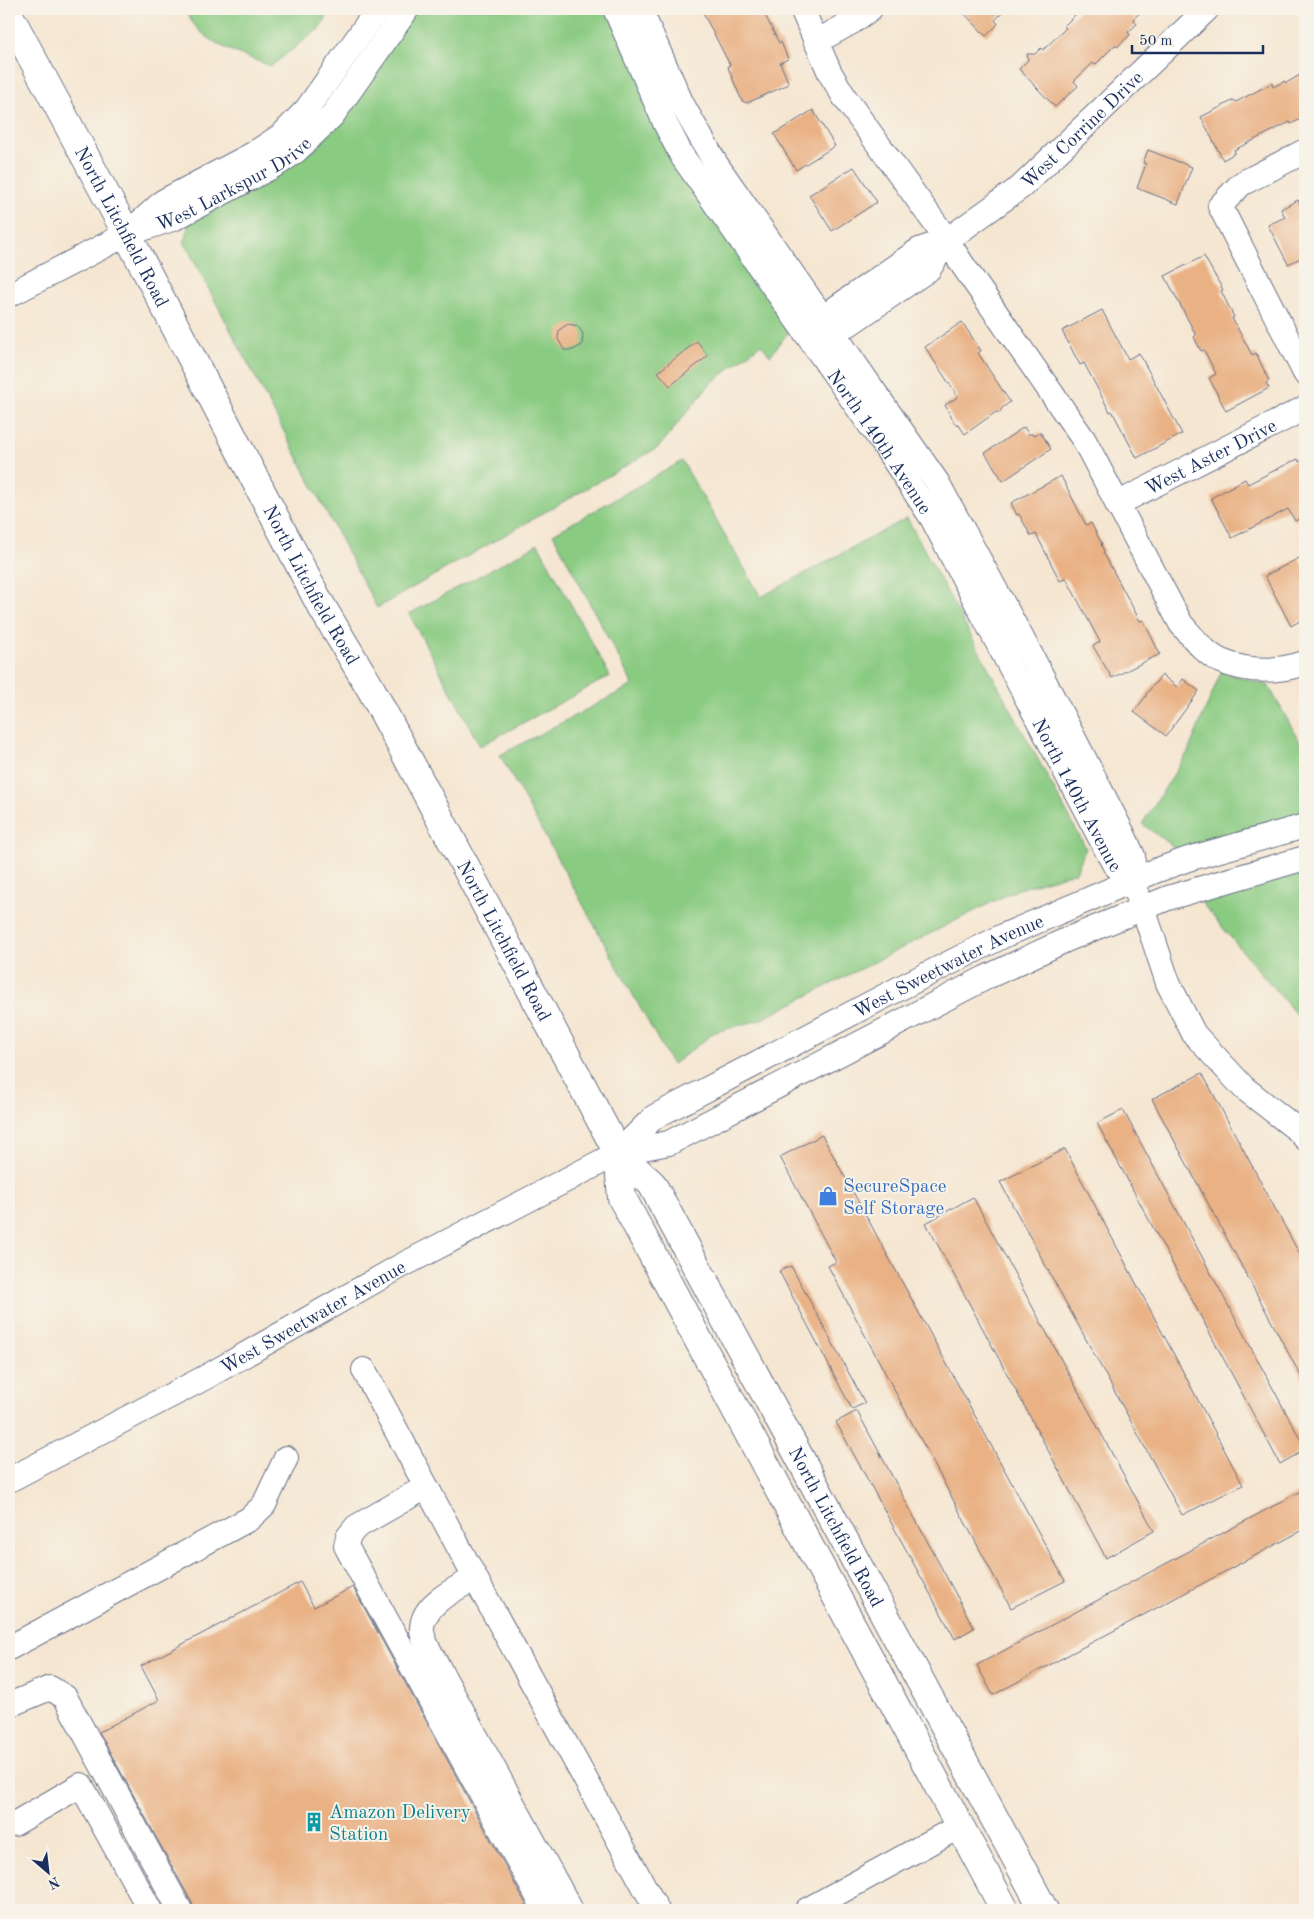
<svg xmlns="http://www.w3.org/2000/svg" width="1314" height="1919" viewBox="0 0 1314 1919" font-family="'Old Standard TT',serif">
<style>
.green{fill:#8acb82;stroke:#527d70}
.building{fill:#e9b184}
.lines{fill:none;stroke-linecap:round;stroke-linejoin:round}
.minor-casing{stroke:#676f86;stroke-width:26}
.major-casing{stroke:#676f86;stroke-width:30}
.minor{stroke:#fff;stroke-width:24}
.major{stroke:#fff;stroke-width:28}
.labels{text-anchor:middle;stroke-width:4;stroke-linejoin:round;paint-order:stroke}
.street-label{font-size:19px;fill:#1b2f5e;stroke:#f7f3e8}
.shop-label{font-size:19px;fill:#366cbe;stroke:#f7f3e8;text-anchor:start}
.culture-label{font-size:19px;fill:#0d838f;stroke:#f7f3e8;text-anchor:start}
</style>
<rect width="100%" height="100%" fill="#f7f3e8"/>
<filter id="ink" filterUnits="userSpaceOnUse"><feTurbulence type="fractalNoise" baseFrequency=".02" numOctaves="2"/><feDisplacementMap in="SourceGraphic" scale="10" xChannelSelector="R" yChannelSelector="G"/><feConvolveMatrix kernelMatrix="1 2 1 2 8 2 1 2 1" color-interpolation-filters="sRGB"/></filter>
<filter id="wash" filterUnits="userSpaceOnUse"><feTurbulence type="fractalNoise" baseFrequency=".0096" numOctaves="4" result="noise"/><feDisplacementMap in="SourceGraphic" scale="20" xChannelSelector="R" yChannelSelector="G"/><feGaussianBlur stdDeviation="1.12" result="paint"/><feColorMatrix in="noise" values="0 0 0 0 0 0 0 0 0 0 0 0 0 0 0 0 0 1.4 0 .05"/><feComposite in="paint" operator="in"/></filter>
<g filter="url(#wash)">
<rect width="100%" height="100%" fill="#f5e6d1"/>
<path class="green" d="M185,9H332L320,28L271,66C240,54 198,43 185,9Z
M414,9H609L794,325L770,356L761,344L709,385L659,447L377,608L184,242L191,216L261,179Z
M682,461L761,597L907,518L1086,848L1076,872L1018,889L760,1020L715,1032L672,1065L500,755L633,685L553,534Z
M538,544L610,676L480,746L409,614Z
M1221,672L1268,685L1305,751V820L1178,850L1142,824L1188,752Z
M1305,871V1025L1200,901Z"/>
<g id="blocks">
<path class="building" d="M701,9H762L779,43L781,42L788,59L780,63L789,84L747,103L742,101L729,70L728,66L730,65Z
M960,9H1006L995,20L998,24L986,36Z
M1081,9H1144L1133,19L1137,24L1128,32L1130,35L1117,47L1115,45L1095,65L1093,63L1074,81L1078,86L1055,107L1019,69L1028,60L1027,54H1035L1041,48L1043,50L1066,28L1064,26Z
M1305,72V117L1291,124L1290,122L1234,150L1235,153L1223,160L1201,117L1234,100L1236,102L1272,83L1273,87L1285,81L1286,83Z
M813,110L835,146L796,170L774,134Z
M1148,150L1192,167L1178,204L1137,188L1146,164L1143,163Z
M854,167L877,202L832,231L809,195Z
M1298,200L1305,214V256L1288,264L1268,225L1285,217L1281,209Z
M1204,256L1223,290L1221,291L1234,317L1232,318L1252,355L1256,353L1269,381L1266,383L1269,388L1226,411L1209,378L1216,374L1204,350L1201,351L1194,337L1196,335L1165,276Z
M1102,310L1128,359L1139,353L1182,434L1137,458L1112,411L1110,412L1084,363L1080,365L1062,331Z
M962,322L981,351L978,353L1010,402L1002,408L1000,413L996,412L965,434L958,424H955L945,405L958,397L925,347Z
M568,324L578,326L583,334L582,345L573,350H564L558,339L559,330Z
M697,341L708,356L670,386L658,372Z
M1024,427L1029,435L1031,433L1033,436L1040,432L1051,449L1003,481L985,453Z
M1305,458V516L1295,521L1288,509L1232,538L1211,498L1245,479L1248,484L1291,462L1298,459L1299,462Z
M1061,476L1086,525L1091,523L1102,544H1101L1104,551L1103,552L1140,621L1143,620L1160,654L1112,678L1093,646L1100,642L1066,578L1060,581L1036,534L1031,536L1019,514L1017,515L1011,503Z
M1299,558L1305,570V618L1291,626L1265,576Z
M1162,675L1177,687L1183,679L1199,691L1166,736L1134,712L1146,696V694Z
M1202,1073L1305,1264V1384L1152,1099Z
M1123,1110L1305,1448V1450L1280,1464L1097,1123Z
M822,1135L1065,1581L1011,1608L828,1266L836,1262L780,1157Z
M1065,1149L1243,1485L1182,1515L1000,1182Z
M973,1197L1154,1531L1106,1558L926,1223Z
M791,1266L865,1403L852,1409L779,1271Z
M857,1411L974,1628L955,1639L836,1422Z
M1305,1489V1529L993,1695L977,1665Z
M300,1582L314,1607L353,1587L529,1910H194L192,1903L99,1732L159,1700L141,1666Z"/>
</g>
</g>
<g filter="url(#ink)">
<use href="#blocks" fill-opacity="0" stroke="#676f86" stroke-width="1"/>
<g class="lines">
<defs>
<g id="minor">
<path id="s1" d="M615,9L665,123L682,156L882,442L932,518L1114,864L1132,881"/>
<path d="M640,9L682,104L716,164L937,482L1032,657L1122,832L1133,856L1132,881L1143,908L1168,983L1194,1034L1244,1088L1299,1131L1305,1138"/>
<path d="M802,9L830,73L845,98L947,240L962,264L1084,440L1181,624C1192,636 1205,654 1221,661C1249,673 1277,672 1305,663"/>
<path d="M816,42L852,22L870,9"/>
<path d="M1305,151L1241,184L1220,206L1305,373"/>
<path d="M134,228L164,201L253,154L282,135L307,109L378,9"/>
<path id="s2" d="M9,295L127,234L175,218L279,163L296,151L332,116L407,9"/>
<path id="s3" d="M829,327L836,308L919,250L947,240L1021,187L1207,9"/>
<path d="M818,335L829,327L849,324L929,269L947,240"/>
<path id="s4" d="M1117,504L1305,408"/>
<path id="s5" d="M618,1153L654,1117L904,986L1005,935L1155,871L1188,859L1305,826"/>
<path d="M364,1370L480,1587L657,1910"/>
<path id="s6" d="M9,1480L206,1377L399,1267L618,1153L669,1143L985,978L1066,940L1168,898L1305,858"/>
<path d="M426,1487L356,1527L348,1537L346,1546L545,1910"/>
<path d="M475,1578C456,1589 421,1604 422,1630C422,1637 427,1646 430,1652L571,1910"/>
<path d="M9,1648L249,1519L264,1505L286,1458"/>
<path d="M9,1705L50,1688L65,1697L180,1910"/>
<path d="M14,1824L81,1785L150,1910"/>
<path d="M807,1910L960,1826"/>
</g>
<g id="major">
<path id="s7" d="M9,15L127,234L319,602L371,689L618,1153L652,1184L1044,1910"/>
<path d="M618,1153L622,1198L1005,1910"/>
</g>
</defs>
<use href="#minor" class="minor-casing"/>
<use href="#major" class="major-casing"/>
<use href="#minor" class="minor"/>
<use href="#major" class="major"/>
</g>
</g>
<defs>
<symbol id="shop-bare" viewBox="-9 -9 18 18"><path d="M-5-2.5h2.3a2.7 3.5 0 0 1 5.4 0H5L5.5 6h-11ZM-1.5-2.5h3a1.5 2.3 0 0 0-3 0Z" fill="#3f7fe0" stroke="#f7f3e8" stroke-width="2.5" paint-order="stroke"/></symbol>
<symbol id="building-bare" viewBox="-9 -9 18 18"><path d="M-4-6H4V6H1V3H-1V6H-4ZM-2.5-4.3h1.7v1.8h-1.7ZM.8-4.3h1.7v1.8H.8ZM-2.5-1h1.7V.8h-1.7ZM.8-1h1.7V.8H.8Z" fill="#0f9aa8" stroke="#f7f3e8" stroke-width="2.5" paint-order="stroke"/></symbol>
</defs>
<g fill-rule="evenodd">
<use href="#shop-bare" x="814" y="1182" width="28" height="28"/>
<use href="#building-bare" x="300" y="1808" width="28" height="28"/>
</g>
<g class="labels">
<g class="street-label">
<text dy="7" stroke="none"><textPath href="#s3" startOffset="326">West Corrine Drive</textPath></text>
<text dy="7" stroke="none"><textPath href="#s2" startOffset="251">West Larkspur Drive</textPath></text>
<text dy="7" stroke="none"><textPath href="#s7" startOffset="240">North Litchfield Road</textPath></text>
<text dy="7" stroke="none"><textPath href="#s1" startOffset="509">North 140th Avenue</textPath></text>
<text dy="7" stroke="none"><textPath href="#s4" startOffset="105">West Aster Drive</textPath></text>
<text dy="7" stroke="none"><textPath href="#s7" startOffset="645">North Litchfield Road</textPath></text>
<text dy="7" stroke="none"><textPath href="#s1" startOffset="914">North 140th Avenue</textPath></text>
<text dy="7" stroke="none"><textPath href="#s7" startOffset="1050">North Litchfield Road</textPath></text>
<text dy="7" stroke="none"><textPath href="#s5" startOffset="382">West Sweetwater Avenue</textPath></text>
<text dy="7" stroke="none"><textPath href="#s6" startOffset="345">West Sweetwater Avenue</textPath></text>
<text dy="7" stroke="none"><textPath href="#s7" startOffset="1726">North Litchfield Road</textPath></text>
</g>
<g class="shop-label">
<text x="843" y="1192">SecureSpace<tspan x="843" dy="22">Self Storage</tspan></text>
</g>
<g class="culture-label">
<text x="329" y="1818">Amazon Delivery<tspan x="329" dy="22">Station</tspan></text>
</g>
</g>
<rect width="1314" height="1919" fill="none" stroke="#f7f3e8" stroke-width="30"/>
<g transform="translate(48 1872) rotate(152)" stroke="#f7f3e8" stroke-width="4" paint-order="stroke">
<path d="M0-4L9 19L0 12L-9 19Z" fill="#1b2f5e"/>
<text y="-8" font-size="14" font-weight="bold" text-anchor="middle" fill="#1b2f5e">N</text>
</g>
<path d="M1132 45v8h131v-8" fill="none" stroke="#1b2f5e" stroke-width="2.5"/>
<text x="1139" y="45" font-size="15" fill="#1b2f5e" stroke="#f7f3e8" stroke-width="4" paint-order="stroke">50 m</text>
</svg>
